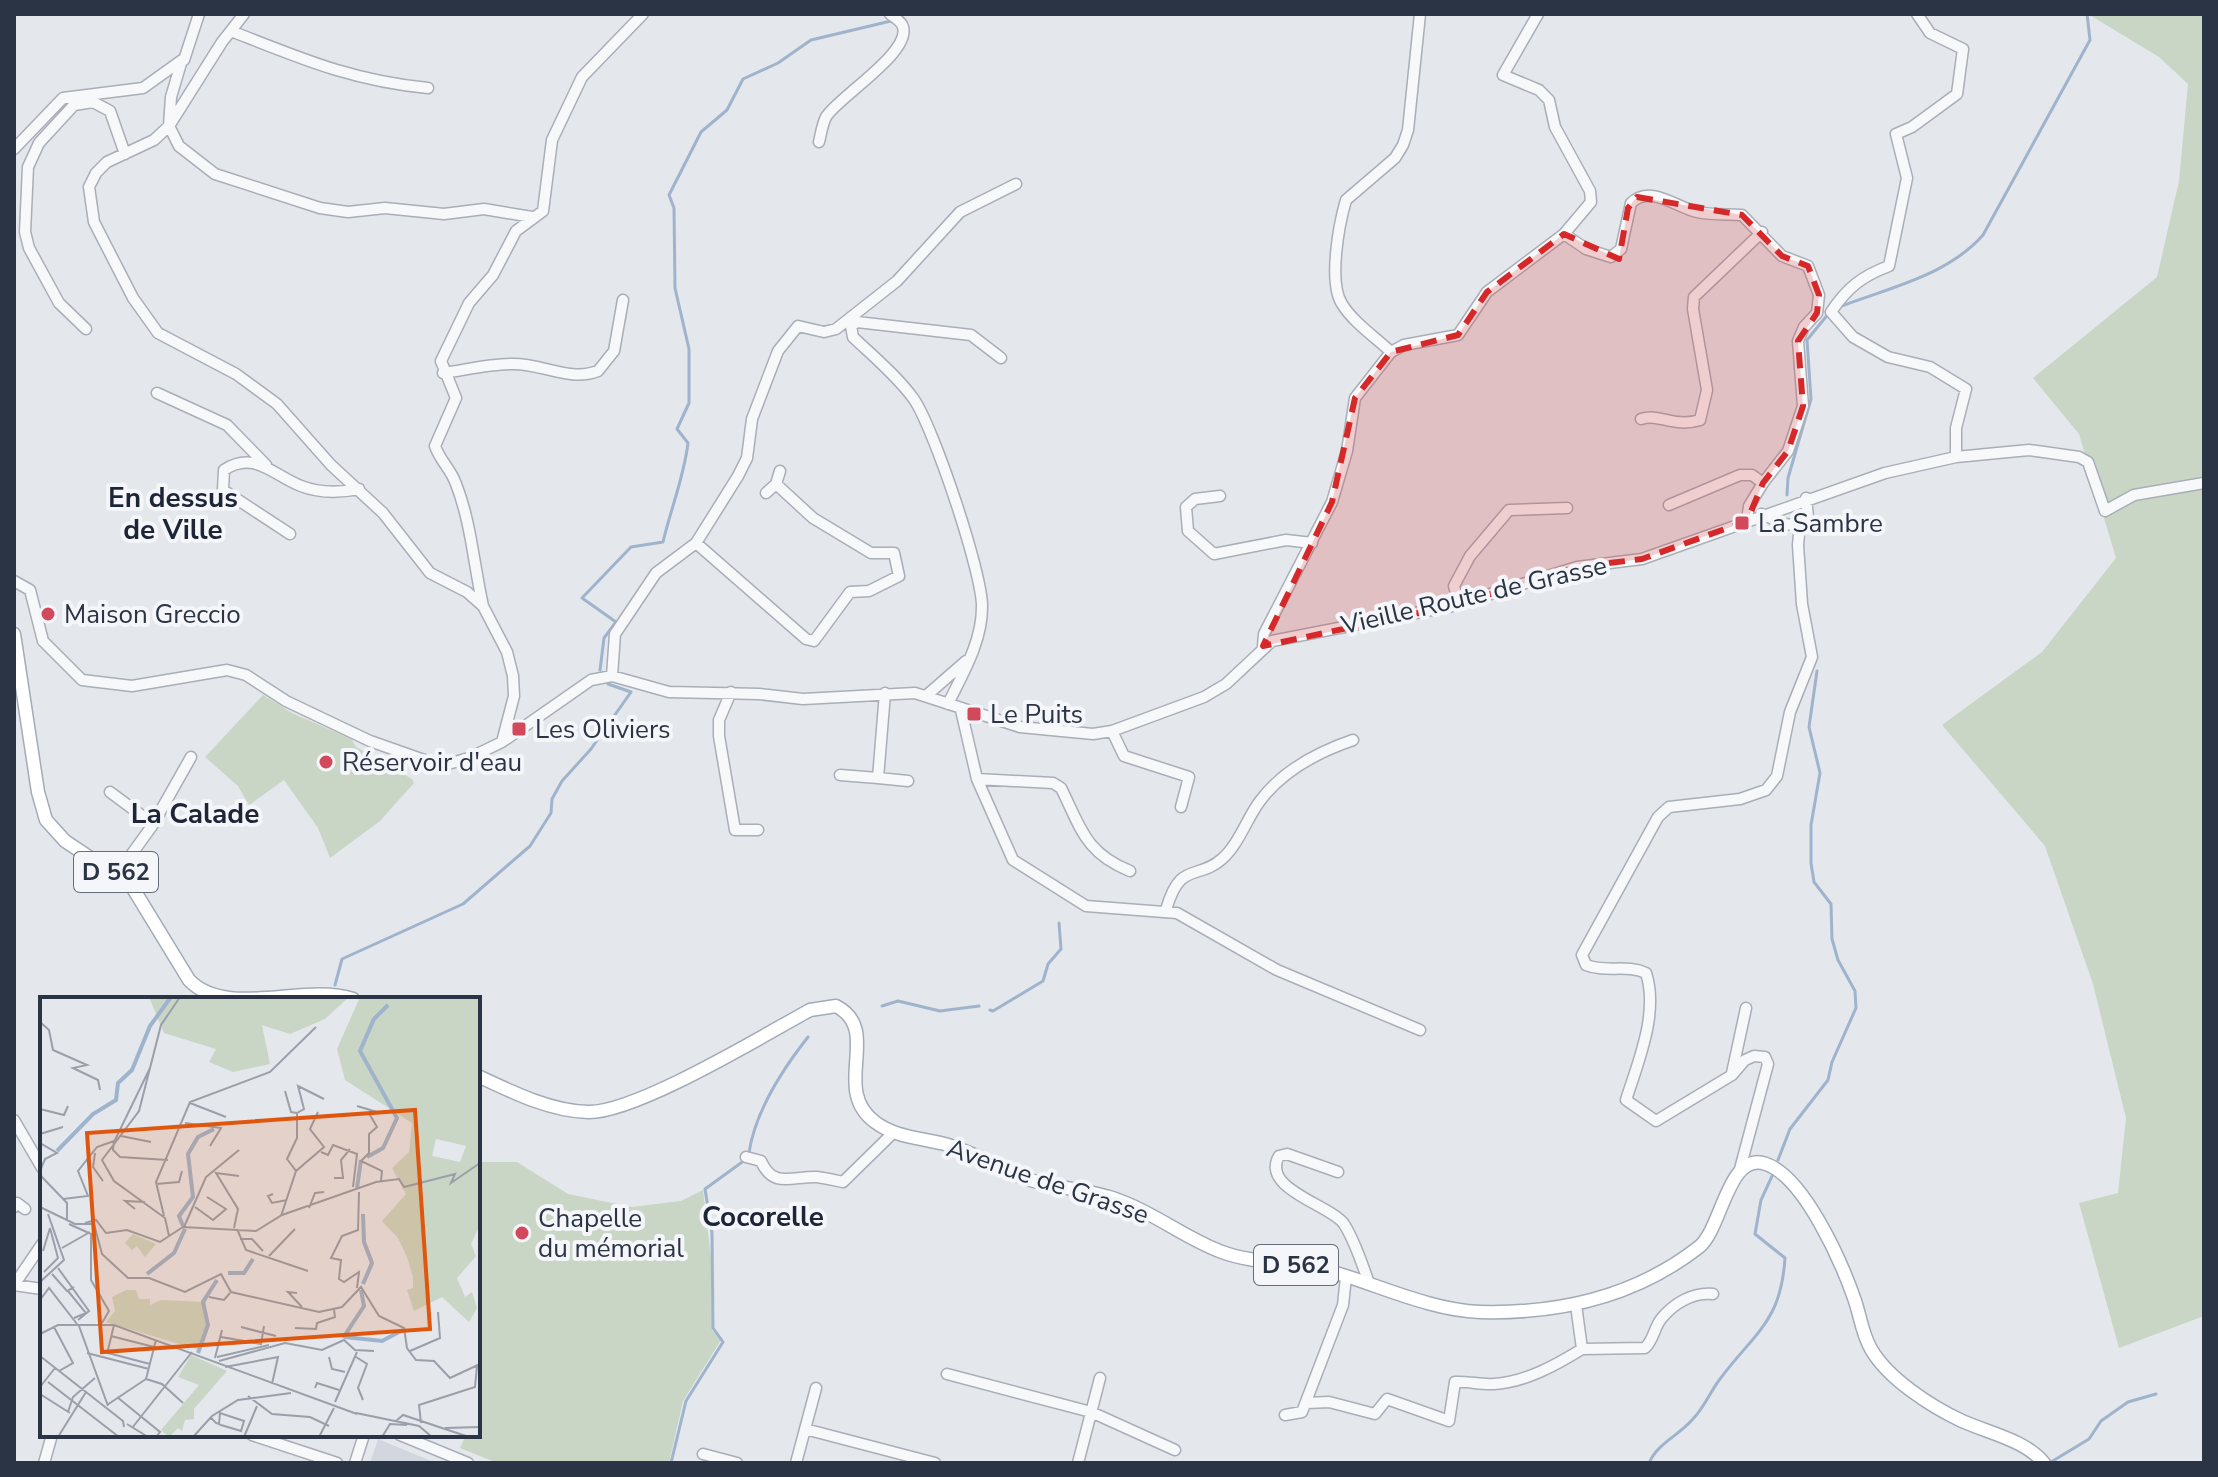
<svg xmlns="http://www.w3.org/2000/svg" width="2218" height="1477" viewBox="0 0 2218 1477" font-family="'Nunito Sans',sans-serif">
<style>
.built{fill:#d2d6de}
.green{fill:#c9d6c5}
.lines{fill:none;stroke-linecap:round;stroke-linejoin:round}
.stream{stroke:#9fb4cc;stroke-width:3}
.minor-casing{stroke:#a9aeb7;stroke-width:13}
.major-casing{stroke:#a3abb8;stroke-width:15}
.minor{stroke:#f7f8fa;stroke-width:10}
.major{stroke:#fff;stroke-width:12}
.marked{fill:#d62828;fill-opacity:0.2;stroke:#d62828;stroke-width:6;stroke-dasharray:16 10;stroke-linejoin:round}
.poi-dot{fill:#d1495b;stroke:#f4f6f9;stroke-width:3}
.labels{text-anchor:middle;stroke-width:8;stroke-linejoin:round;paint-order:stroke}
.shield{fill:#f4f6f9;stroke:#676e7b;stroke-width:2}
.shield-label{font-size:24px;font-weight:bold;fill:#2b3445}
.poi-label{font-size:26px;fill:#2b3445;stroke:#f4f6f9;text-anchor:start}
.street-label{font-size:26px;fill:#2b3445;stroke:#f4f6f9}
.neighbourhood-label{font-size:28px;font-weight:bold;fill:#1d2536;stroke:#f4f6f9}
.inset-river{fill:none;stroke:#9fb4cc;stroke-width:4}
.inset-road{fill:none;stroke:#9a9fa9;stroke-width:2}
.view{fill:#df570f;fill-opacity:0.15;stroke:#df570f;stroke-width:4}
.inset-edge{fill:none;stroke:#2b3445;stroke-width:4}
</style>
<rect width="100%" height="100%" fill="#e4e7ec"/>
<path class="built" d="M378,1439L436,1463H370Z"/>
<path class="green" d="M2088,14H2204V1316L2119,1348L2079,1203L2118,1193L2126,1118L2093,984L2045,846L1942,725L2042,652L2116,558L2079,434L2033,378L2157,277L2179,181L2188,84L2159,57Z
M263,695L292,713L351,739L356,747L412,779L414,783L380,821L330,858L318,828L284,780L249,805L238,786L205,757Z
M483,1162H517L568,1194L632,1207L681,1201L703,1190L711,1258L712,1330L721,1340L683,1401L669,1463H497L460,1448L466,1435H478V1163Z"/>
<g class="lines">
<path class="stream" d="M1839,307C1888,288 1947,276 1983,235L2090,40L2087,14
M1787,495L1788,478L1811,399L1807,340L1829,313
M600,670L604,638L616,622L582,598L631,547L663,542C671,508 684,477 688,443L677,429L689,403V349L675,288L674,208L669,195L701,132L727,110L743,79L778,63L811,40L891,21
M335,985L342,959L463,904L530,846L551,813L552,799L562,781L591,749L631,692L608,684
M882,1006L898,1001L940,1011L979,1006
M990,1010L993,1011L1043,981L1048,964L1061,949L1059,923
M749,1153C755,1112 782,1070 808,1037
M1778,1160L1790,1129L1828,1080L1832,1062L1856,1008L1855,991L1838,960L1832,939L1831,904L1814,882L1811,863V825L1820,773L1809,727L1817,671
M2051,1462L2089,1439L2101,1421L2128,1402L2156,1394
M671,1463L686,1401L723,1342L713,1328L712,1233L705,1189L745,1160
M1649,1463C1658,1443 1678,1436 1692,1420C1704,1408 1710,1392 1720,1379C1755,1332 1781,1322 1785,1258L1755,1234L1761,1200L1772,1176"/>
<defs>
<path id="minor" d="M244,14L222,42L169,126L154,140L107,162L96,173L89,187L94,222L133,298L158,333L236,374L277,404L331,465L383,513L430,573L467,592L483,606L507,652L513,676L514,696L502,742
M1917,14L1930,33L1963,49L1957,94L1912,127L1896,134L1907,178L1889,266C1862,276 1847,288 1831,312L1853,337L1888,357L1930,367L1966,389L1956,428V457
M231,31C300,58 352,81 428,88
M184,60L199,14
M819,142C821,134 822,125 826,117C837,98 911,53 903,27C902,22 895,18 890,14
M14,149L63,98L143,88L182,60L171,97L169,126L179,146L215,174L320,208L348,212L385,208L444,214L484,209L532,217
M1564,234L1586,249L1611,257L1621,249L1631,203C1651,184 1677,208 1697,212C1711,215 1728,214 1742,215L1782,256L1808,266L1819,295L1817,313L1804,327L1798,341L1803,406L1788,451L1763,483
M86,329L59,303L29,248L25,232L28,167L39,143L74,105L93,102L110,111L125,154
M1391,352L1404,345L1458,335L1487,292L1564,234L1591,202L1590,191L1555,127L1549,100L1539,90L1503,75L1538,14
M443,373C465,370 489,364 512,364C541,363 570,382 598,371L614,351L623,300
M157,393L227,425L266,465
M1641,419C1660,413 1674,428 1700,420L1707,390L1693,309L1694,297L1762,232
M766,493L776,484L780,471
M1220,496L1195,499L1186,507L1188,531L1214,554L1286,540L1312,543
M1669,505L1740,475H1752L1763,483L1749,506L1747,521
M1762,514L1783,524L1797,525L1808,517L1806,498
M290,534L223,490L224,470C254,450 273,475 301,486C319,493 339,493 359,489
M696,543L806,639L814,641L850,592L869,591L899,576L894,553H871L813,518L776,484
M14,581L30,590L43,641L82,680L132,686L227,670L246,675L286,701L370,741L441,766L469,758L502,742L591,680L612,676L669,692L759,694L803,699L915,693L1020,727L1093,734L1112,731L1204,697L1226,684L1272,641L1452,606L1577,567L1642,559L1885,473L1956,457L2029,450L2079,457L2088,462L2105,511L2134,495L2204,483
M1459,604L1454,586L1470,556L1509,510L1567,508
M483,606C474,566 471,522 456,484C451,469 440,461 435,446L456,398L441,361L469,303L493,275L516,231L543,211L552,140L582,77L643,14
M1263,646L1264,634L1332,502L1347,451L1355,398L1391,352C1375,337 1353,322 1342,304C1328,282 1339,224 1346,200L1395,158L1403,145L1408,130L1420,14
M612,676L615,634L656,573L696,543L738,476L747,458L752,419L778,351L798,326L824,332L836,329L897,281L960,212L1016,184
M731,692L719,720V736L735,830H758
M927,695L966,661
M948,704C963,673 982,642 982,607C983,575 933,425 913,398C897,376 873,356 853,337L851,326L857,322L971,335L1001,358
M961,710L977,779L1013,860L1086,906L1177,913L1277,970L1420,1030
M1112,731L1124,756L1189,777L1181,807
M840,775L878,778L885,693
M878,778L908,781
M977,779L1053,783L1061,788C1081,828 1085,853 1130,871
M110,792L153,824
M118,873L152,826L191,757
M1166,910C1180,860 1197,881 1222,859C1239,844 1247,818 1260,801C1283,770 1318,752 1353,740
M1732,1073L1746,1008
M14,1120L42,1168
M746,1157L761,1161C773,1189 792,1176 817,1177C825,1178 834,1180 843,1182L893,1133
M1740,1169L1768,1064L1765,1057L1754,1056L1745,1060L1732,1075L1656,1121L1626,1100C1638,1062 1659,1013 1646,973C1627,964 1606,973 1586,965L1582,955L1658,817L1669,807L1740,799L1766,790L1777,776L1790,712L1812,657L1802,604L1798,545L1800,524
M1338,1172L1287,1154L1279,1156C1260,1189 1331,1205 1344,1224C1355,1241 1362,1264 1369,1283
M14,1207L17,1203L25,1209
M14,1285L42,1244
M14,1285L42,1289
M1582,1349L1645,1348C1654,1339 1654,1328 1661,1319C1674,1303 1693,1292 1713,1294
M947,1374L1091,1412L1175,1450
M1306,1403L1329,1402L1375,1414L1387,1399L1449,1421L1455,1382C1468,1381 1481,1385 1494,1384C1526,1382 1556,1365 1582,1349L1576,1305
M1285,1415L1302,1412L1343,1305L1346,1277
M805,1429L935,1463
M252,1435L337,1463
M400,1435L468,1463
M703,1454L737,1463
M44,1463L52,1435
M355,1463L364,1435
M796,1463L816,1388
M1078,1463L1100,1378"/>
<path id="major" d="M14,634L38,792L46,820L65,841L131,885L189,980C226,1019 304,983 353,999
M478,1076C512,1092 550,1111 588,1112C636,1113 764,1035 810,1010L836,1006C883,1030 830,1089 875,1122C896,1138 923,1138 948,1145C976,1153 1000,1170 1027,1179C1057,1189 1089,1189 1118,1200C1155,1213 1186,1239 1222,1252C1254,1264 1290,1261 1322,1269C1373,1282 1427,1310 1480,1312C1560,1314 1635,1297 1699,1247C1722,1229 1728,1150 1766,1164C1804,1177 1841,1261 1854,1298C1860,1314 1862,1334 1871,1349C1888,1379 1932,1407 1962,1421C1989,1433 2025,1440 2044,1463"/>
</defs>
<use href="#minor" class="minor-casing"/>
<use href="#major" class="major-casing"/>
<use href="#minor" class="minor"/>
<use href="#major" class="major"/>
</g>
<path class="marked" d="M1637,197L1742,215L1782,256L1808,266L1819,295L1817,313L1798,341L1803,406L1788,451L1763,483L1747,521L1642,559L1577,567L1452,606L1263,646L1332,502L1355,398L1391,352L1458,335L1487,292L1564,234L1619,259L1628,208Z"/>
<g class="poi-dot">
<rect x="1734" y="515" width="16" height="16" rx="4"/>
<circle cx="48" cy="614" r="8"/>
<rect x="966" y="706" width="16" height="16" rx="4"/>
<rect x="511" y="721" width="16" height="16" rx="4"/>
<circle cx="326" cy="762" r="8"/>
<circle cx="522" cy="1233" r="8"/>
</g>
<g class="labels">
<g class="shield">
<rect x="74" y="852" width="84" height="40" rx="6"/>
<rect x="1254" y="1245" width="84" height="40" rx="6"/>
</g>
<g class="shield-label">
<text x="116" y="880">D 562</text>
<text x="1296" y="1273">D 562</text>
</g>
<g class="poi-label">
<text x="1758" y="532">La Sambre</text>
<text x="64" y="623">Maison Greccio</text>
<text x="990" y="723">Le Puits</text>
<text x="535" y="738">Les Oliviers</text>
<text x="342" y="771">Réservoir d'eau</text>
<text x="538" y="1227">Chapelle<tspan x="538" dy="30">du mémorial</tspan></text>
</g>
<g class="street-label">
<text transform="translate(1474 595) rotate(-13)" y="9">Vieille Route de Grasse</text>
<text transform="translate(1048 1181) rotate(19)" y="9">Avenue de Grasse</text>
</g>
<g class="neighbourhood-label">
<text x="173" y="507">En dessus<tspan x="173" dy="32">de Ville</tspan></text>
<text x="195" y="823">La Calade</text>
<text x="763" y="1226">Cocorelle</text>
</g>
</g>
<g transform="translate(40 997)">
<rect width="440" height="440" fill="#e4e7ec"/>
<path d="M109,0H309L285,22L250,37L222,28L230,67L193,75L169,65L176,52L124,36ZM320,0H440V228L431,247L436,259L417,281L425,300L432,295L437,311L429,325L402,300L374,314L367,293L373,291V280L367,260L358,241L342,224L366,197L352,171L369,155L372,126L305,83L297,52ZM396,142L426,149L420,165L392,159ZM93,237L116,247L105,260L97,249L92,253L85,246ZM86,293H96L99,302H110V308L121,303L163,305L167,327L159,353L66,325L75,314L72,300ZM151,358L187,374L154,412V422L145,423L142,434L138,431L129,440L121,433L159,388L138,380Z" fill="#c9d6c5" fill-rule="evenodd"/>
<path class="inset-river" d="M17,154L53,117L76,103L78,86L92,73L110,29L131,0M327,160L343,151L357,121L320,54L334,22L348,8M317,191L321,163M323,217L324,245L332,266L323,287M143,229L139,219L153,200L148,157L158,140L174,132M188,276H204L213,262M107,277L134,256L145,232M305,340L342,344L363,333M303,341L324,309L321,293M158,356L168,328L163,305L177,283"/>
<path class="inset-road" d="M0,25L9,33L13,53L47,68L33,71L58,83L60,93M245,94L251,115L257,116M150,106L186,120M317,109L337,115L330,118L337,130L329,137V156L321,164L342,174L341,184M0,112L24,118L28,109M145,126L181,131L170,149M0,137L23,130M81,139L111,145M75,143L110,71M0,146L17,156L5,162L0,174M281,155L288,158L293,148L317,157L313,190M55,156L53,170L63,184M256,174L284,150L270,132L278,115M0,178L27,206V222M294,181H303L301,163L310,152M116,187L139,185L142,174M233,197L228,199L232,206L247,203M23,202L48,199L38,174L57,150L74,144L73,153L80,160L128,163M0,210L35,227H54L62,257L88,281H109L145,295L181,277L191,295L279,315L302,310L321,290L339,319L364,331L367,351L376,363L394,364L410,381L440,367M155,210L173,223L186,212L167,200M269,211L275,196L284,195M95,212L85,204L105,205M124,219L116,185L150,105L230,75L276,30M241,219L256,174L247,162L257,141V116L264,112L258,89L284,102M45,226L56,223L66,236L87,233L120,245L143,230L216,234L242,218L336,185L359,182L364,190L415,177L411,186L440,166M29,227L51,237V283L69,314L62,326M144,230L166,180L199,153M194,231L198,212L176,176L199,179M197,232L206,253L268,274M129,239L125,221L74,184L62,163L99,114L121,28L140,0M200,242H212L223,254M22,251L50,235M3,254L10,231M229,259L255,232M18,271L49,314L38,323M4,275L18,261L10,231M12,277L27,294L34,290M0,285L24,263L8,217M317,291L319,275L304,285L299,282L301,263L291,261L302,239L318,233L319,195M28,294L46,316L34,321M257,296L248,295L262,310M169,300L184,303L190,296M0,303L9,291L37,327M39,329L68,409M14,330L33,366L19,374M201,330L236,339M255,331L276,332L277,326L295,320L294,313M0,337L18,328H74L317,417M71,339L114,350M181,340L221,347L224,329M370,354L400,341L398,315M47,356L109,372M68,356L110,367M67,357L74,328M0,359L83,424L84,430M177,360L229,348M289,360L292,372L305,375M316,360L327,367L318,391L323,403M175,361L182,333M179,364L245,346L282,353L304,343L315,353L334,354M185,370L238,360L232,387M106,382L122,387L143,406M8,385L79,440M0,390L15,371M275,391L277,386L299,393M0,397L30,416M208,399L232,417L270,420L289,429M77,400L120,435L116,440M295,405L317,355M67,408L106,382L116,343M28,415L33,400L55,381M316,416L379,429L392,440M170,420L176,426L179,427L181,428L201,434L204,424L180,416L179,427M356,424L363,418L429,440M381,426L379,408L435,390L437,369M87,427L108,440M92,431L152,355M405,431L440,430M18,440L46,395M153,440L172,419L198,403L251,396M204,440L217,409M279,440L294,411M342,440L350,427L367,428"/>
<path class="view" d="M375,113L390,332L62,355L47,136Z"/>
<rect width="440" height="440" class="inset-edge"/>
</g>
<rect width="2218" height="1477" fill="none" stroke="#2b3445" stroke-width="32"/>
</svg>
